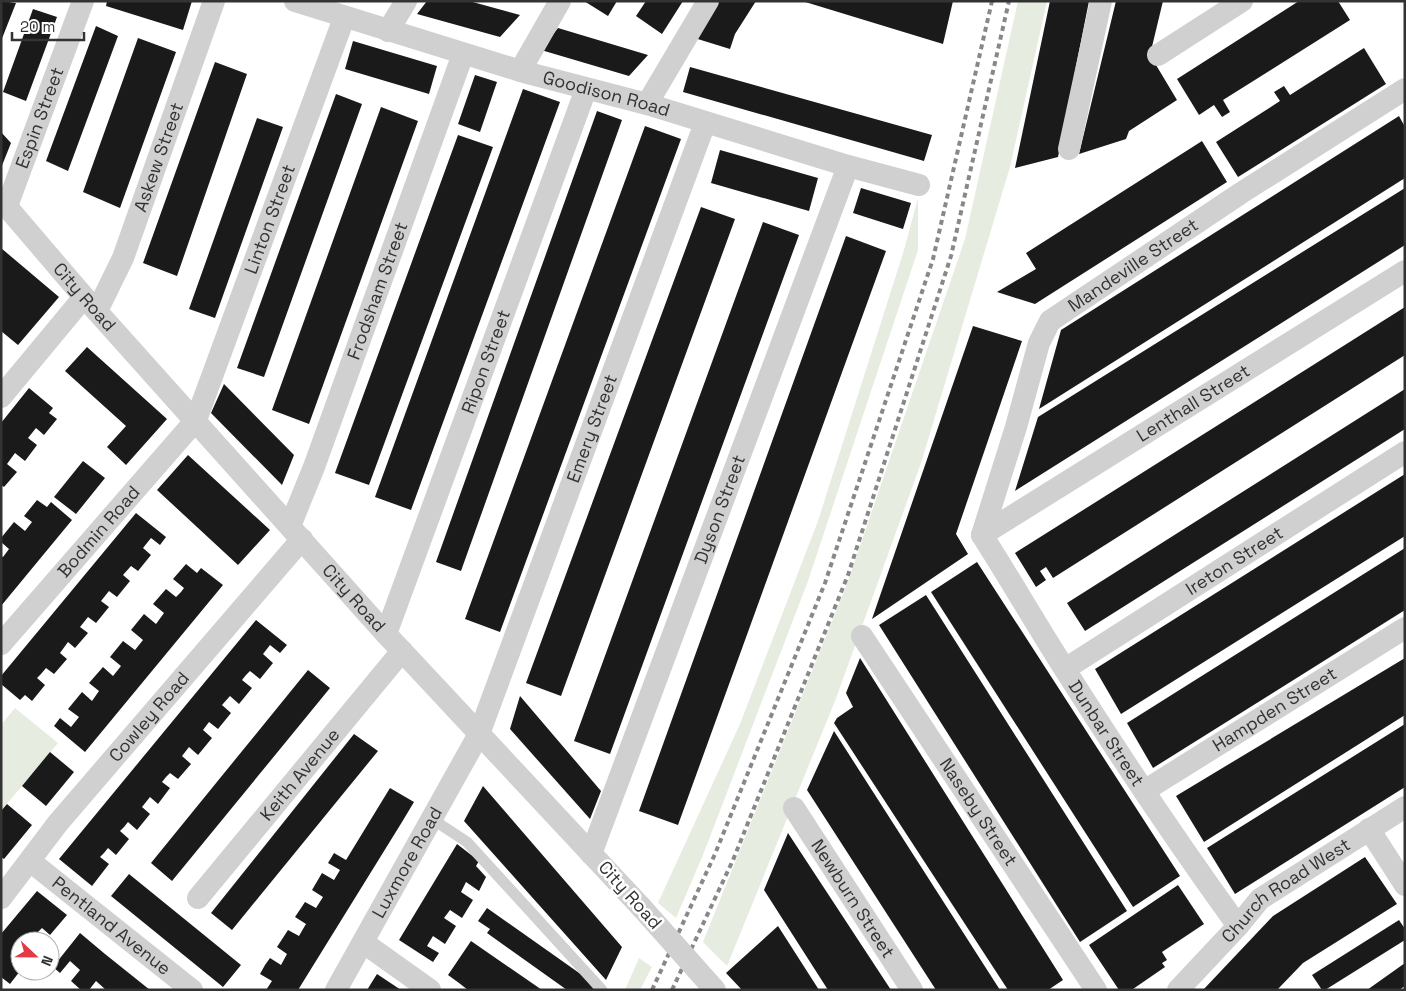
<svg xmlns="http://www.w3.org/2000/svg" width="1406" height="991" viewBox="0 0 1406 991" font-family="'Space Grotesk',sans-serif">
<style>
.green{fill:#e6ecdf}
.building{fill:#1a1a1a}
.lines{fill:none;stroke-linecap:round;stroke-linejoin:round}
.lane{stroke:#d0d0d0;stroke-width:11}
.street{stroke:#d0d0d0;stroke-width:22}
.rail{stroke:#888;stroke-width:4;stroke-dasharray:5 4;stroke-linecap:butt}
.street-bridge{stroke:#d0d0d0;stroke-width:22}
.labels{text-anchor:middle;stroke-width:5;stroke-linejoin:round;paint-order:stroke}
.street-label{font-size:18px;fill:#333;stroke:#fff}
</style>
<rect width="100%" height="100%" fill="#fff"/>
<path class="green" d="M1018,1H1047L1010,167L921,463L835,701L727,966L703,942L847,584L965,239Z
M918,198V250L808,581L703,855L676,918L658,903L740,724L818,521L904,250Z
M15,708L58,743L1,811V725Z
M639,958L652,967L640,990H625Z"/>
<path class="building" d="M1,1L16,3L1,41Z
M107,1H192L183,30L106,6Z
M427,1H469L520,15L500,37L417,14Z
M584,1H617L608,16Z
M646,1H683L662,34L636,16Z
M711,1H756L735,34L730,49L688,36Z
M802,1H953L943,44Z
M1050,1H1089L1058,157L1015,168Z
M1116,1H1163L1150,55L1177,100L1129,131L1126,139L1079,154Z
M1299,1H1338L1350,20L1223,100L1230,112L1222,117L1214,105L1199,115L1177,79Z
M33,9L57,17L26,101L3,92Z
M96,26L118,36L68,171L46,161Z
M558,28L648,55L629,76L541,50Z
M138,38L176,52L120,208L83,192Z
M353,41L437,66L429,94L345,69Z
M1364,48L1386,84L1238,177L1216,142L1280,101L1274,92L1284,86L1290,95Z
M215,62L247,74L177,276L143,263Z
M690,67L932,135L924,161L683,92Z
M475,75L497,82L480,132L458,124Z
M523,89L560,102L411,510L375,497Z
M336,94L362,104L264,377L237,368Z
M381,107L418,121L309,424L272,410Z
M597,111L622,120L461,571L436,562Z
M1399,116L1405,127V178L1039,409L1061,330Z
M257,118L283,127L215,318L189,309Z
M645,126L681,139L500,632L465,619Z
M1,132L11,143L1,168Z
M458,135L493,147L369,485L335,473Z
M1202,141L1227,182L1035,304L997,292L1036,269L1026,253Z
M720,150L818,178L809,211L711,183Z
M861,188L911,203L903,229L853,213Z
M1405,188V245L1015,491L1038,417Z
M701,207L735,219L561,696L526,683Z
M763,222L799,235L610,754L574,741Z
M846,236L886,251L678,825L639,811Z
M1,248L59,297L18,345L1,331Z
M1405,307V355L1053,578L1046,567L1040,571L1046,580L1036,587L1015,553Z
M973,326L1022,341L956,534L968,554L872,619Z
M87,347L167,419L126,465L107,447L126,426L65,371Z
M224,384L294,455L282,485L211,413Z
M29,388L53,408L49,413L57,419L44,435L36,428L28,438L37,445L25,461L15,453L7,464L17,472L4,487L1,485V423Z
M1405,389V429L1085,631L1067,603Z
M188,455L270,530L238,565L157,490Z
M83,461L105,478L76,514L54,497Z
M1405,474V536L1121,714L1095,669Z
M37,500L47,507L51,502L72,520L1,606V556L3,557L9,549L1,542V538L14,522L25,531L32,522L24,516Z
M136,513L166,537L160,545L151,538L143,548L151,555L138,571L131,566L123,575L130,581L117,597L109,591L101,601L109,607L96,623L88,617L80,627L88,633L75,648L68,642L60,653L67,659L54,674L46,668L41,674L37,678L45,685L32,701L25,695L20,700L1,684V676Z
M1405,548V610L1153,768L1127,723Z
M977,562L1180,876L1133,907L931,592Z
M186,564L197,573L201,568L223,585L85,752L54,726L60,718L71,727L79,717L68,709L82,692L92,701L99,691L89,683L103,667L113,676L121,666L110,657L123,641L135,650L143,640L131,630L144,614L156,624L164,613L153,604L166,589L176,597L181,592L184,588L173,579Z
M926,595L1127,911L1080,942L879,625Z
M256,620L287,645L280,653L270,645L263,654L273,663L260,679L250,671L246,675L242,680L252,688L239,704L230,696L222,705L231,713L218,729L209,722L203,730L212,738L198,755L189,747L182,756L191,764L178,779L170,773L166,777L162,782L170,788L158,804L150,797L142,807L150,814L137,830L128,822L124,827L120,831L129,839L116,855L108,848L104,853L100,857L109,864L92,886L59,859Z
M860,658L1063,980L1048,990H1008L834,723L837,718L853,707L846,693Z
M1405,658V715L1204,842L1176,796Z
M308,670L330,688L172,881L151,863Z
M520,696L601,791L590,819L510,729Z
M1405,724V787L1235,894L1207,848Z
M834,731L1000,990H936L807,790Z
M354,734L378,751L232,930L211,913Z
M50,752L74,772L46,806L22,786Z
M483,786L622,947L606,980L464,821Z
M390,788L414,802L402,822L298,990H266L272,981L260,974L265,965L270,958L281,965L287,954L277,947L288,930L299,936L303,929L306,924L295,917L305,902L316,908L323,897L312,890L322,873L334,880L340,870L328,863L334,853L346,860Z
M7,804L32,825L4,859L1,857V811Z
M788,833L891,990H828L764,890Z
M457,844L479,861L476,866L486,877L479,891L466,882L461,892L473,900L462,918L450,910L444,918L456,926L445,944L433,936L427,946L439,953L433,962L399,940Z
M1365,857L1397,904L1303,963L1277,990H1203L1273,916Z
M129,874L241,965L223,987L111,896Z
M1178,885L1204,924L1162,952L1167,960L1162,963L1165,967L1133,989L1134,990H1119L1089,945Z
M37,891L67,915L50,935L42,928L34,936L40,941H20V954L14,961L20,966V971L10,984L1,977V934Z
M487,908L582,975L595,990H567L487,933L490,929L478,921Z
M1399,920L1405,929V940L1325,990H1322L1312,975Z
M778,926L819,990H742L726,973Z
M80,933L105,954L150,990H106L96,981L89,990H81L71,981L80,970L70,961L60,973L53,967Z
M471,941L529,981L542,990H468L459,983L448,975Z
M1405,963V986L1399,990H1367Z
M377,974L401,990H367Z"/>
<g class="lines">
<path class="lane" d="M432,819L467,842L602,990"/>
<g class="street">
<path id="s1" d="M295,1L524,72L647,104L848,166L919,185"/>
<path d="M388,31L406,1"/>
<path d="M1158,55L1242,1"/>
<path d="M520,71L560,1"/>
<path d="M647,104L708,1"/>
<path d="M1069,149L1101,1"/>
<path id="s2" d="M1,200L84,297L386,634L642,908"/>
<path id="s3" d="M7,206L83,1"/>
<path id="s4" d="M97,311L123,258L214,1"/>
<path d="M1,397L84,297"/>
<path id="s5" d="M290,526L314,467L463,54"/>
<path id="s6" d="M982,535L1016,427L1039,343L1050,321L1241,193L1405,89"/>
<path id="s7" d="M982,535L1405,271"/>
<path id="s8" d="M982,535C1010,579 1036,624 1064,668C1119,755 1177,842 1238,926"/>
<path id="s9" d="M386,634L586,89"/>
<path id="s10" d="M862,636L1096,990"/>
<path id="s11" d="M1,644L196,420L344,18"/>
<path id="s12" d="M1065,669L1405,452"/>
<path id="s13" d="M1144,791L1405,628"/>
<path id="s14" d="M794,808L912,990"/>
<path d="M1369,829L1405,885"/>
<path id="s15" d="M591,854L848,166"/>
<path id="s16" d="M30,861L192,990"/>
<path id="s17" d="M1,898L58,823L302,539"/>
<path id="s18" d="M198,898L402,651"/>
<path d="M364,943L430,990"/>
<path id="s19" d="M336,990L479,734L705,123"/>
<path id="s20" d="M1178,990L1238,926L1260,899L1405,807"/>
</g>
<path class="rail" d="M652,990L715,854L825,583L933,259L992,1
M672,990L733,860L848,575L951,256L1009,1"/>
<path class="street-bridge" d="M642,908L715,990"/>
</g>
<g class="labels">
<g class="street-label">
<text dy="6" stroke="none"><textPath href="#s1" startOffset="325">Goodison Road</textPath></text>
<text dy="6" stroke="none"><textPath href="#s3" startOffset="94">Espin Street</textPath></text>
<text dy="6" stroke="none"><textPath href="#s4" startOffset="166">Askew Street</textPath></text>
<text dy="6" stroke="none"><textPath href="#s11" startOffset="511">Linton Street</textPath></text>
<text dy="6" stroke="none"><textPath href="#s6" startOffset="325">Mandeville Street</textPath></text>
<text dy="6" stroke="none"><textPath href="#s5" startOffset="251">Frodsham Street</textPath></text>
<text dy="6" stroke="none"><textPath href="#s2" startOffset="128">City Road</textPath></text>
<text dy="6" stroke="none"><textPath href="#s9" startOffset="290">Ripon Street</textPath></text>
<text dy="6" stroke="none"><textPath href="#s7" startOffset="249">Lenthall Street</textPath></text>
<text dy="6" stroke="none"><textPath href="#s19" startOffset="619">Emery Street</textPath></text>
<text dy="6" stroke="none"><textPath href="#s15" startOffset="368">Dyson Street</textPath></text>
<text dy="6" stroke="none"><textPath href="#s11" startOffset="149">Bodmin Road</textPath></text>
<text dy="6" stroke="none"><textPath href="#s12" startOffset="201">Ireton Street</textPath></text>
<text dy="6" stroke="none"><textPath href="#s2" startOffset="532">City Road</textPath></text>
<text dy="6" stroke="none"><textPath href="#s13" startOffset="154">Hampden Street</textPath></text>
<text dy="6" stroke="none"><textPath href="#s17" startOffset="234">Cowley Road</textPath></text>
<text dy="6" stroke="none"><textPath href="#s8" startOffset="234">Dunbar Street</textPath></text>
<text dy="6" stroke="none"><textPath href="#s18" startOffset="160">Keith Avenue</textPath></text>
<text dy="6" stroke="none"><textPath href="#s10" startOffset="211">Naseby Street</textPath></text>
<text dy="6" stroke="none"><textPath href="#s19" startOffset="146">Luxmore Road</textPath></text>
<text dy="6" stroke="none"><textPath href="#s20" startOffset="148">Church Road West</textPath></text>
<text transform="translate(630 895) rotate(48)" y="6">City Road</text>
<text dy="6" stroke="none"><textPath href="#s14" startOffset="108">Newburn Street</textPath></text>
<text dy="6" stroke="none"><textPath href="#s16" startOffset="104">Pentland Avenue</textPath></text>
</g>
</g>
<rect width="1406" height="991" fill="none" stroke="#333333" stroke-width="5"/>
<g transform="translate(35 956) rotate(112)"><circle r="24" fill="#ffffff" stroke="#adadad"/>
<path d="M0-4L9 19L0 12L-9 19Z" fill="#e63946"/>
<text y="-8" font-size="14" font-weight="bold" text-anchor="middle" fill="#333333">N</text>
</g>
<path d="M12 32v8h72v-8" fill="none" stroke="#333333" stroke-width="2.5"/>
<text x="20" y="32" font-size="15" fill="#333333" stroke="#ffffff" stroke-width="4" paint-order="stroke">20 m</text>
</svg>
